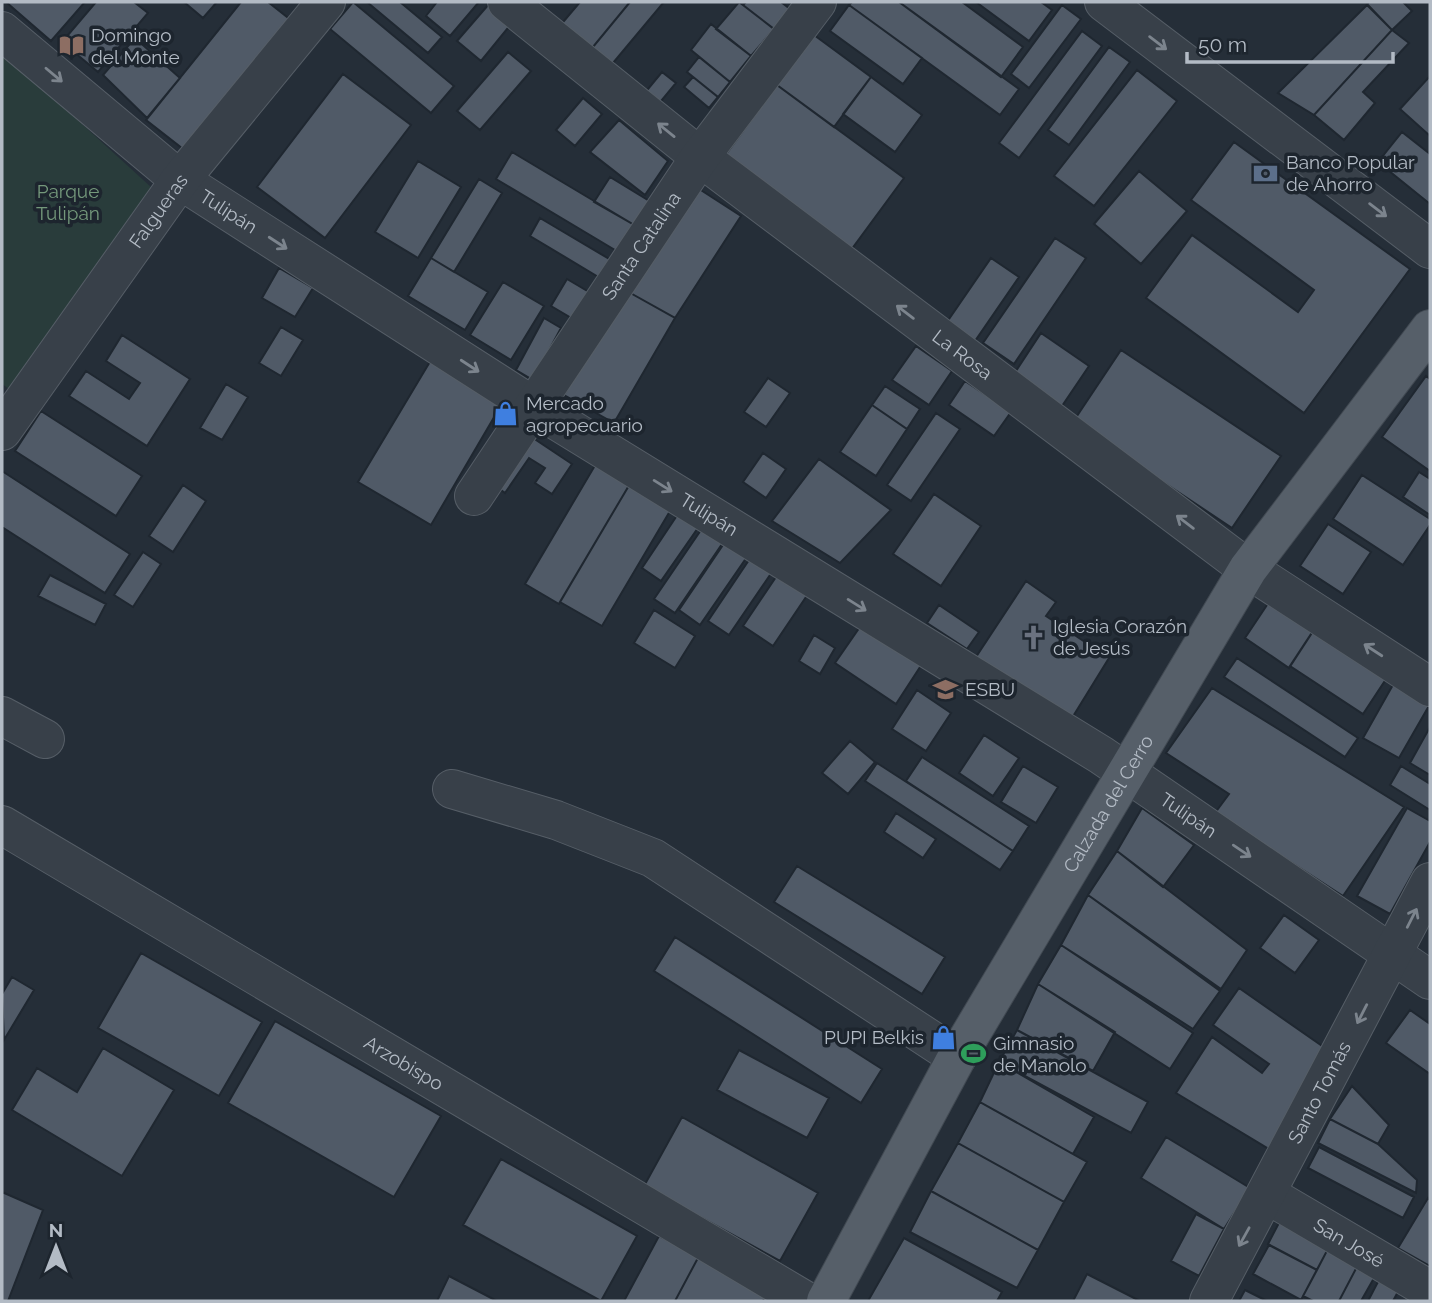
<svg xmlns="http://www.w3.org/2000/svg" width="1432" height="1303" viewBox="0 0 1432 1303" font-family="Raleway,sans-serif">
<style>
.green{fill:#293c3b}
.building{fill:#505a67;stroke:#1f2730;stroke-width:2}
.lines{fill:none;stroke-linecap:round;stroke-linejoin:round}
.minor-casing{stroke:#565e67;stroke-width:40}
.major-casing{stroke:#414952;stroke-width:40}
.minor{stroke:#384049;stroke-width:38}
.major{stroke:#565f69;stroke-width:38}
.oneway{stroke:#7c848d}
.labels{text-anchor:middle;stroke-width:7;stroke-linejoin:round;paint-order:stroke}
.poi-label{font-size:19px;fill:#b3bbc5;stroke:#1d252e;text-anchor:start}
.park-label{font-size:19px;fill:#74987b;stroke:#1d252e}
.street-label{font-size:19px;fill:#b3bbc5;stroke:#1d252e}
</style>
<rect width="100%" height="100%" fill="#252e38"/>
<path class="green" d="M2,51L152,188L9,389L2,384Z"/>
<path class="building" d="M6,2H85L51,41Z
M96,2H134L148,13L98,72L62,42Z
M184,2H217L203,18Z
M241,2H268L292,21L187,152L146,120Z
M353,2L454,86L431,113L330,29Z
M367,2H400L442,37L428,53Z
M437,2H479L450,36L426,16Z
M580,2H630L588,53L558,28Z
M630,2H664L608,69L588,53Z
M739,2L774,29L751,56L716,29Z
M746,2H781L790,9L774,29L743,5Z
M852,2H899L1019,89L1000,115L849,5Z
M899,2H962L1023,47L1001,77Z
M976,2H1041L1052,10L1029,41Z
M1369,2H1403L1412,11L1392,30L1367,4Z
M489,4L512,23L481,61L457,41Z
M849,5L922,58L903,84L830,31Z
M1062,5L1081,19L1029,88L1011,74Z
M1367,5L1392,30L1314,115L1278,93Z
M711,24L751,56L730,82L691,50Z
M1392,30L1409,43L1363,92L1375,103L1344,140L1314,115Z
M1082,31L1102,46L1019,158L999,143Z
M814,35L871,77L834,127L777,85Z
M135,38L180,78L147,118L103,75Z
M1109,47L1130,62L1069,145L1048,130Z
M508,52L531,71L480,130L457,111Z
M699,57L730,82L718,97L687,72Z
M1137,70L1177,101L1094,206L1054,176Z
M662,72L676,83L657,106L643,95Z
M343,74L411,125L325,238L257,187Z
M1430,76V136L1400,109Z
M693,77L718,97L709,108L684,87Z
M871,77L922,115L895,152L843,114Z
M777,85L904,178L851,250L724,157Z
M583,98L602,114L575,146L556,130Z
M619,120L668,161L645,195L590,152Z
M1402,132L1430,154V204L1378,162Z
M1234,142L1410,269L1304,413L1146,298L1192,235L1298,312L1314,290L1191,200Z
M512,152L636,226L620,253L496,179Z
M418,161L461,187L418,258L375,232Z
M1139,171L1187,211L1141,264L1094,224Z
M610,177L651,202L636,226L594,202Z
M479,179L502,193L454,272L431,258Z
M693,185L741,216L675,318L625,290Z
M540,218L616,263L605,281L530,236Z
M1055,238L1086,258L1014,364L983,343Z
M431,258L488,292L465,330L408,296Z
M991,258L1019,277L975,341L947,322Z
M279,268L313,288L295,317L262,298Z
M567,279L589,292L573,319L551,306Z
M503,282L544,306L511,360L470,335Z
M625,290L675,318L614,423L564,395Z
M544,318L561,328L533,380L516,370Z
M281,327L303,340L281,376L259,363Z
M1041,333L1089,366L1062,406L1014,374Z
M122,335L190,379L147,446L69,396L86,371L129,399L140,383L106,361Z
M916,346L952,371L929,405L892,380Z
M1121,350L1281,456L1232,528L1073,422Z
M431,360L503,402L431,525L358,482Z
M1426,376L1430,379V471L1382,437Z
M768,378L790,393L766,427L744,412Z
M965,381L1011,412L994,436L949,405Z
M226,384L248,397L222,440L200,428Z
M885,386L920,409L907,429L872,405Z
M872,405L907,429L876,476L840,452Z
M41,411L142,476L116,516L15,451Z
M936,413L960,429L911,501L887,485Z
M527,434L572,464L552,494L535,483L545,468L529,458L505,493L493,484Z
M763,453L786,469L766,498L743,482Z
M819,459L891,510L840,563L772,521Z
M597,462L631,482L559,604L525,584Z
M2,471L130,554L105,593L2,527Z
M1419,472L1430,479V515L1403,497Z
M1362,475L1430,519V525L1403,565L1333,519Z
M631,482L673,506L602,626L560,602Z
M183,485L206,501L173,552L149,536Z
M934,494L981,526L941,586L893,554Z
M680,511L700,525L661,581L642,568Z
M1328,524L1371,552L1343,594L1300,566Z
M701,530L722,544L675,613L654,599Z
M727,539L749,554L700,625L679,610Z
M143,552L161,564L133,607L114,595Z
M751,557L772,572L729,635L708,621Z
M778,574L808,594L773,646L743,626Z
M50,575L106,604L95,625L38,596Z
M1026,581L1056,602L1046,616L1109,658L1072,718L976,657Z
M1275,593L1319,622L1289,668L1245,638Z
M939,605L979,632L967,649L927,623Z
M654,610L695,636L675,668L634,643Z
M1319,622L1392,670L1363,714L1290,666Z
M862,624L922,664L896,704L835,663Z
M814,635L835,648L820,674L799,661Z
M1237,658L1358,738L1345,757L1224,677Z
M1394,683L1430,704L1399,758L1363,738Z
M1212,688L1404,807L1343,896L1215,813L1229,794L1166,753Z
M917,690L951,713L926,751L892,729Z
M1430,727V775L1410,763Z
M984,735L1019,758L993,796L959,773Z
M850,741L875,762L848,794L822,773Z
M922,757L1029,826L1013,851L906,781Z
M877,763L1013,851L1000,870L865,781Z
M1023,766L1058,787L1036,823L1001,802Z
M1401,766L1430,784V810L1390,785Z
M1142,808L1194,845L1163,887L1117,851Z
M1407,808L1430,821V842L1390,914L1357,896Z
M896,813L936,839L923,858L884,832Z
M1117,851L1247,950L1221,989L1088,895Z
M797,866L945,957L922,994L774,902Z
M1088,895L1220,991L1193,1029L1061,945Z
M1284,915L1319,940L1295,973L1260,948Z
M675,937L882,1069L861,1103L654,971Z
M1061,945L1193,1033L1170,1069L1038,984Z
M141,953L262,1022L219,1096L98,1028Z
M12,977L34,990L4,1040L2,994Z
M1038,984L1115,1032L1093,1071L1017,1030Z
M1239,988L1325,1048L1269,1149L1176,1093L1212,1037L1262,1073L1269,1064L1213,1025Z
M1410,1010L1430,1024V1074L1386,1043Z
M275,1021L441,1116L394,1197L228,1103Z
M1017,1030L1148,1102L1131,1133L999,1062Z
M103,1048L174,1090L122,1176L12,1110L37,1068L77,1092Z
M739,1050L829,1098L807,1138L717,1090Z
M999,1062L1094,1117L1073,1154L980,1102Z
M1352,1086L1389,1125L1378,1144L1330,1119Z
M980,1102L1087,1162L1064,1202L958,1143Z
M682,1117L818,1193L780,1261L644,1186Z
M1330,1119L1378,1144L1417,1180L1416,1193L1318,1143Z
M1166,1137L1250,1188L1224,1229L1141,1178Z
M958,1143L1064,1202L1038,1250L931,1191Z
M1319,1147L1414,1197L1403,1218L1308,1168Z
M501,1159L637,1236L601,1301L463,1225Z
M931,1191L1038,1250L1017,1288L910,1232Z
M2,1192L43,1210L8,1301H2Z
M1428,1198L1430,1200V1266L1398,1248Z
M1196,1214L1224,1229L1199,1276L1171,1261Z
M1281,1219L1330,1245L1317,1270L1268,1244Z
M659,1236L699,1256L675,1301H624Z
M904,1238L1002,1292L997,1301H868Z
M1269,1245L1317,1270L1301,1300L1253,1274Z
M1330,1245L1360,1261L1339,1301H1313L1303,1296Z
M699,1256L767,1293L763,1301H675Z
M1360,1261L1378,1271L1361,1301H1339Z
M1087,1274L1140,1301H1073Z
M449,1276L497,1301H437Z
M1380,1278L1400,1288L1393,1301H1368Z
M1245,1290L1267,1301H1239Z"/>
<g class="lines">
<defs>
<g id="minor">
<path id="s1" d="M507,2L700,157L1248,569L1430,687"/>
<path d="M1104,2L1430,249"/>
<path id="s2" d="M2,31L180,180L533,406L1101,755L1430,980"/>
<path id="s3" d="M2,431L180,180L326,2"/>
<path id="s4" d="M474,496L700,157L817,2"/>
<path d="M2,716L45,739"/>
<path d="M452,789L556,820L653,858L957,1057"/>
<path id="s5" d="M2,825L806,1301"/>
<path id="s6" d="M1268,1195L1430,1290"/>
<path id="s7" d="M1209,1301L1430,882"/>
</g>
<g id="major">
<path id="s8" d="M826,1301L957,1057L1248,569L1430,329"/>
</g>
</defs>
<use href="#minor" class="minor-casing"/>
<use href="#major" class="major-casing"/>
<use href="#minor" class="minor"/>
<use href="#major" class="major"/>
</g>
<defs><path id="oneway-shaft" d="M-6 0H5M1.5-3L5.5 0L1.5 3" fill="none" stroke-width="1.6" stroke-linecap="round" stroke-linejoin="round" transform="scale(1.75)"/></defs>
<g class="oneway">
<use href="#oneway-shaft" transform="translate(1158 43) rotate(37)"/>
<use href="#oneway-shaft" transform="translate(54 75) rotate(40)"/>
<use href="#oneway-shaft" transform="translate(666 130) rotate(-141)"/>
<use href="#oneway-shaft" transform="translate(1378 210) rotate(37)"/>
<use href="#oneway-shaft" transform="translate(278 243) rotate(33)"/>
<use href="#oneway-shaft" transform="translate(905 312) rotate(-143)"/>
<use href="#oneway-shaft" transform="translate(470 366) rotate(33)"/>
<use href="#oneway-shaft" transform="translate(663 486) rotate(32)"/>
<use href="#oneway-shaft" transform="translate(1185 522) rotate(-143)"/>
<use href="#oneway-shaft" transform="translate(857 605) rotate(32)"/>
<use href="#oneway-shaft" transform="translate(1373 650) rotate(-147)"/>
<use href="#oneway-shaft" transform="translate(1242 851) rotate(34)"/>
<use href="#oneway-shaft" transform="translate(1412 918) rotate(-63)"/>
<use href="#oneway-shaft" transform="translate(1362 1014) rotate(117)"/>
<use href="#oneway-shaft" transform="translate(1244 1237) rotate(119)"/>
</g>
<defs>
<symbol id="library-bare" viewBox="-9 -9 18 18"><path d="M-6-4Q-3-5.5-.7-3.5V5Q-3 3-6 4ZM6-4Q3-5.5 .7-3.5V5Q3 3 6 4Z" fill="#8d6e63" stroke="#1d252e" stroke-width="2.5" paint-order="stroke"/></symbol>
<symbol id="bank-bare" viewBox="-9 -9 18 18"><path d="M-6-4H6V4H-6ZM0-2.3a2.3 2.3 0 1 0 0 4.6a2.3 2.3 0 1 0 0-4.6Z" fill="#5c6f8a" stroke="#1d252e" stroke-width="2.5" paint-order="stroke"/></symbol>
<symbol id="shop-bare" viewBox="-9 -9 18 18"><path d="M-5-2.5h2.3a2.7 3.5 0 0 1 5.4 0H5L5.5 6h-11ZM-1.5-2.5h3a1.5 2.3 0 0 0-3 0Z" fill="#3f7fe0" stroke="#1d252e" stroke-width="2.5" paint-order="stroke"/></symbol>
<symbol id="church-bare" viewBox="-9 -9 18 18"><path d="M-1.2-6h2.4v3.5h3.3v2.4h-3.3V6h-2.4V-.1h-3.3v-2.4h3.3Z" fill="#6b7280" stroke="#1d252e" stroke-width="2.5" paint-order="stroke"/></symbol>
<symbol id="school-bare" viewBox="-9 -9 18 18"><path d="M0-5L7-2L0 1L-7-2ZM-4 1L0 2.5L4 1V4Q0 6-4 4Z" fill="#8d6e63" stroke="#1d252e" stroke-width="2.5" paint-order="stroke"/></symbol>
<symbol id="stadium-bare" viewBox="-9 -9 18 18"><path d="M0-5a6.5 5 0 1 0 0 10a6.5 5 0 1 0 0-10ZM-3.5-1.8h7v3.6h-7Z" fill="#2e9e5b" stroke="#1d252e" stroke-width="2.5" paint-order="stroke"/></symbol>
</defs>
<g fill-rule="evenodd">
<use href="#library-bare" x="54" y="28" width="35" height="35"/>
<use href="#bank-bare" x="1248" y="156" width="35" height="35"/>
<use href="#shop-bare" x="488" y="396" width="35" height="35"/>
<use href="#church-bare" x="1016" y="620" width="35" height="35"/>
<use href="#school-bare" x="928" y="672" width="35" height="35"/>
<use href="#shop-bare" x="926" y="1020" width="35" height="35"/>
<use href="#stadium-bare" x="956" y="1036" width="35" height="35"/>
</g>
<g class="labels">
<g class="poi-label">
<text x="91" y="42">Domingo<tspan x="91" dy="22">del Monte</tspan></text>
<text x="1286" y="169">Banco Popular<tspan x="1286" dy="22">de Ahorro</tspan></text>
<text x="526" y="410">Mercado<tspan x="526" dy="22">agropecuario</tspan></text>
<text x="1053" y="633">Iglesia Corazón<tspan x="1053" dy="22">de Jesús</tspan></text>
<text x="965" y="696">ESBU</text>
<text x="924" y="1044" text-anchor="end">PUPI Belkis</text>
<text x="993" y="1050">Gimnasio<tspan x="993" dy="22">de Manolo</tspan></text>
</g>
<g class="park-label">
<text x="68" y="198">Parque<tspan x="68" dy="22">Tulipán</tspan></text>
</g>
<g class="street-label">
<text dy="7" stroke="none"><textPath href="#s3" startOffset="270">Falgueras</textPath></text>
<text dy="7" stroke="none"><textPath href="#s2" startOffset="290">Tulipán</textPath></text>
<text dy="7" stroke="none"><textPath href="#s4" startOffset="301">Santa Catalina</textPath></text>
<text dy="7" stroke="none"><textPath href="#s1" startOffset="576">La Rosa</textPath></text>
<text dy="7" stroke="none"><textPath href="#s2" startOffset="858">Tulipán</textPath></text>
<text dy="7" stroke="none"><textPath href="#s8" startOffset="572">Calzada del Cerro</textPath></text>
<text dy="7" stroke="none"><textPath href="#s2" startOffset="1424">Tulipán</textPath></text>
<text dy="7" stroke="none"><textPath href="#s5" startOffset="467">Arzobispo</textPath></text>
<text dy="7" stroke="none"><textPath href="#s7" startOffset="236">Santo Tomás</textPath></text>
<text dy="7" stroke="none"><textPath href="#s6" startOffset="94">San José</textPath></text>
</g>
</g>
<rect width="1432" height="1303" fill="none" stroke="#b3bbc5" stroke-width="7"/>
<g transform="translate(56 1247)" stroke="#1d252e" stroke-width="5" paint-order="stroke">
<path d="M0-5L12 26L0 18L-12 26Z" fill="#b3bbc5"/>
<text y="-10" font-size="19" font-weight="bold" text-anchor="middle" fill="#b3bbc5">N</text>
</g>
<path d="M1187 52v10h206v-10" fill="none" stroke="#b3bbc5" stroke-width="3.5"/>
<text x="1198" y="52" font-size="21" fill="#b3bbc5" stroke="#1d252e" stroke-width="5" paint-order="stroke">50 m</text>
</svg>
